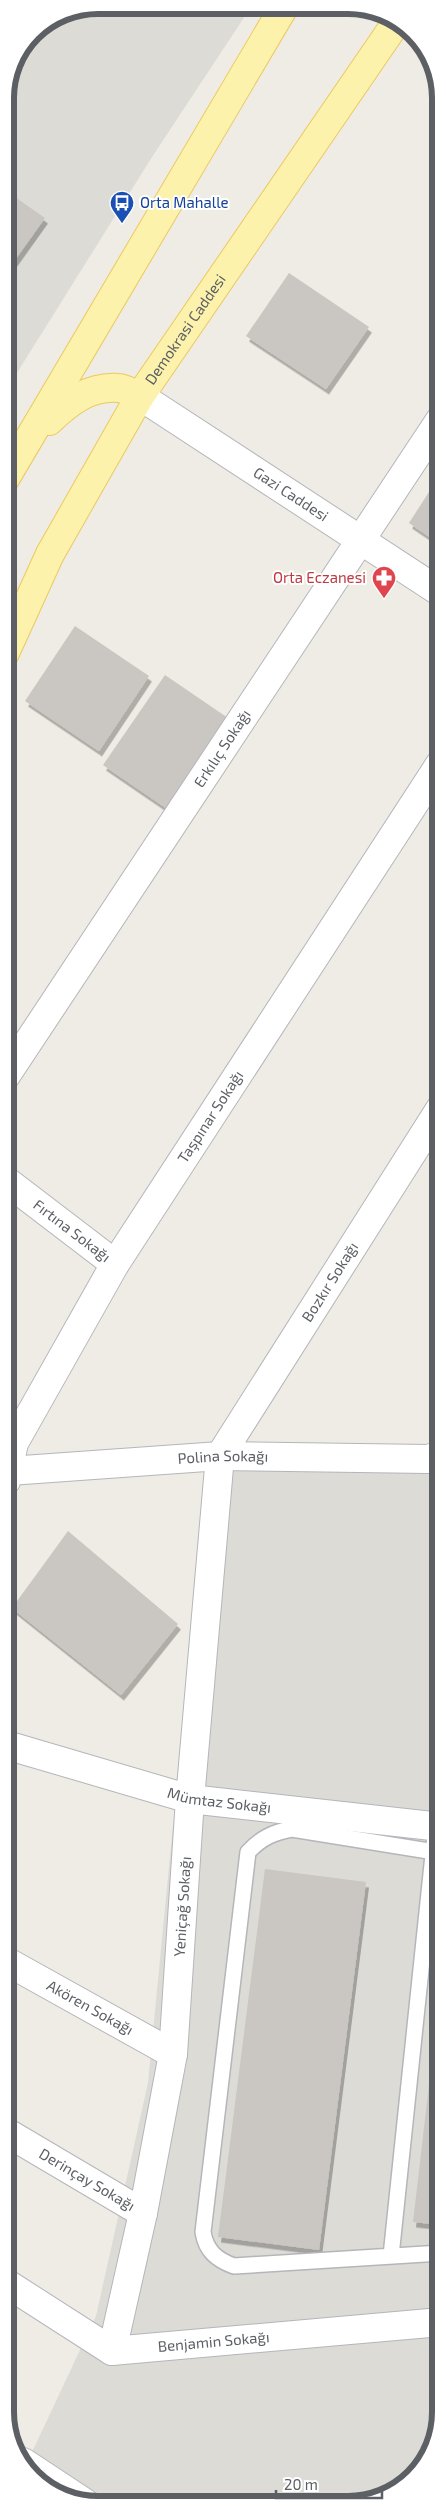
<svg xmlns="http://www.w3.org/2000/svg" width="446" height="2510" viewBox="0 0 446 2510" font-family="'Exo 2',sans-serif">
<style>
.industrial{fill:#dddbd6}
.building{fill:#cac6c1;filter:url(#shadow)}
.lines{fill:none;stroke-linecap:round;stroke-linejoin:round}
.service-casing{stroke:#b4b6bb;stroke-width:18}
.minor-casing{stroke:#b4b6bb;stroke-width:30}
.tertiary-casing{stroke:#b4b6bb;stroke-width:30}
.primary-casing{stroke:#ecc95f;stroke-width:30}
.service{stroke:#fff;stroke-width:15}
.minor{stroke:#fff;stroke-width:28}
.tertiary{stroke:#fff;stroke-width:28}
.primary{stroke:#fcf2ab;stroke-width:28}
.labels{text-anchor:middle;stroke-width:4;stroke-linejoin:round;paint-order:stroke}
.transit-label{font-size:15px;fill:#164399;stroke:#fff;text-anchor:start}
.street-label{font-size:15px;fill:#5c5f64;stroke:#fff}
.health-label{font-size:15px;fill:#be3a42;stroke:#fff;text-anchor:end}
.rim{fill:none;stroke:#5c5f64;stroke-width:6}
</style>
<defs>
<filter id="shadow"><feDropShadow dx="3" dy="5.5" stdDeviation="0" flood-color="#0004"/></filter>
</defs>
<rect width="100%" height="100%" fill="#eeece4"/>
<path class="industrial" d="M97,5L251,7L152,157L5,392V92L32,32L62,12Z
M441,1443V2418L418,2474L360,2504L79,2503L25,2467L96,2316L148,2083L210,1445L429,1447Z"/>
<path class="building" d="M5,190L45,218L5,274Z
M289,273L369,327L326,389L246,336Z
M440,475V544L409,523Z
M75,626L149,676L99,751L25,701Z
M165,675L228,718L166,808L103,765Z
M68,1531L178,1624L121,1695L12,1608Z
M265,1869L366,1882L319,2250L218,2237Z
M439,1999H441V2225L413,2222Z"/>
<g class="lines">
<defs>
<path id="service" d="M441,1853L292,1829C274,1832 261,1838 248,1852L203,2232C206,2251 217,2260 234,2266L441,2253
M391,2256L436,1826"/>
<g id="minor">
<path id="s1" d="M5,1077L440,420"/>
<path id="s2" d="M5,1180L115,1264"/>
<path id="s3" d="M6,1469L9,1471L220,1456L428,1459L441,1455"/>
<path id="s4" d="M6,1481L14,1443L115,1264L440,764"/>
<path id="s5" d="M6,1745L190,1799L441,1827"/>
<path id="s6" d="M6,1961L173,2054"/>
<path id="s7" d="M6,2132L143,2213"/>
<path id="s8" d="M6,2283L112,2351L441,2322"/>
<path id="s9" d="M112,2351L143,2213L173,2054L190,1799L220,1456L440,1109"/>
<path d="M23,2462L85,2503"/>
</g>
<g id="tertiary">
<path id="s10" d="M140,396L440,592"/>
</g>
<g id="primary">
<path d="M49,421C69,402 89,386 118,388C125,388 133,394 140,396"/>
<path d="M5,479L284,7"/>
<path id="s11" d="M5,653L50,554L140,396L396,23"/>
</g>
</defs>
<use href="#service" class="service-casing"/>
<use href="#minor" class="minor-casing"/>
<use href="#tertiary" class="tertiary-casing"/>
<use href="#primary" class="primary-casing"/>
<use href="#service" class="service"/>
<use href="#minor" class="minor"/>
<use href="#tertiary" class="tertiary"/>
<use href="#primary" class="primary"/>
</g>
<defs>
<symbol id="bus-pin" viewBox="-11 -11 22 30"><path d="M0 17L-7.5 6A9.5 9.5 0 1 1 7.5 6Z" fill="#1a4fb4" stroke="#fff"/><path d="M-5-6H5V4H4V6H2V4H-2V6H-4V4H-5ZM-3.5-4V0h7V-4ZM-3.5 1.2v1.5H-2V1.2ZM2 1.2v1.5H3.5V1.2Z" fill="#fff"/></symbol>
<symbol id="pharmacy-pin" viewBox="-11 -11 22 30"><path d="M0 17L-7.5 6A9.5 9.5 0 1 1 7.5 6Z" fill="#e0444e" stroke="#fff"/><path d="M-2-6h4v4h4v4h-4v4h-4v-4h-4v-4h4Z" fill="#fff"/></symbol>
</defs>
<g fill-rule="evenodd">
<use href="#bus-pin" x="108" y="189" width="28" height="38"/>
<use href="#pharmacy-pin" x="370" y="564" width="28" height="38"/>
</g>
<g class="labels">
<g class="transit-label">
<text x="140" y="208">Orta Mahalle</text>
</g>
<g class="street-label">
<text dy="5" stroke="none"><textPath href="#s11" startOffset="371">Demokrasi Caddesi</textPath></text>
<text dy="5" stroke="none"><textPath href="#s10" startOffset="180">Gazi Caddesi</textPath></text>
<text dy="5" stroke="none"><textPath href="#s1" startOffset="394">Erkılıç Sokağı</textPath></text>
<text dy="5" stroke="none"><textPath href="#s4" startOffset="420">Taşpınar Sokağı</textPath></text>
<text dy="5" stroke="none"><textPath href="#s2" startOffset="84">Fırtına Sokağı</textPath></text>
<text dy="5" stroke="none"><textPath href="#s9" startOffset="1109">Bozkır Sokağı</textPath></text>
<text dy="5" stroke="none"><textPath href="#s3" startOffset="218">Polina Sokağı</textPath></text>
<text dy="5" stroke="none"><textPath href="#s5" startOffset="221">Mümtaz Sokağı</textPath></text>
<text dy="5" stroke="none"><textPath href="#s9" startOffset="451">Yeniçağ Sokağı</textPath></text>
<text dy="5" stroke="none"><textPath href="#s6" startOffset="96">Akören Sokağı</textPath></text>
<text dy="5" stroke="none"><textPath href="#s7" startOffset="94">Derinçay Sokağı</textPath></text>
<text dy="5" stroke="none"><textPath href="#s8" startOffset="228">Benjamin Sokağı</textPath></text>
</g>
<g class="health-label">
<text x="366" y="583">Orta Eczanesi</text>
</g>
</g>
<path d="M0 0H446V2510H0ZM98 14H348A84 84 0 0 1 432 98V2412A84 84 0 0 1 348 2496H98A84 84 0 0 1 14 2412V98A84 84 0 0 1 98 14Z" fill="#fff" fill-rule="evenodd"/>
<path class="rim" d="M98 14H348A84 84 0 0 1 432 98V2412A84 84 0 0 1 348 2496H98A84 84 0 0 1 14 2412V98A84 84 0 0 1 98 14Z"/>
<path d="M276 2490v8h106v-8" fill="none" stroke="#5c5f64" stroke-width="2.5"/>
<text x="284" y="2490" font-size="15" fill="#5c5f64" stroke="#ffffff" stroke-width="4" paint-order="stroke">20 m</text>
</svg>
